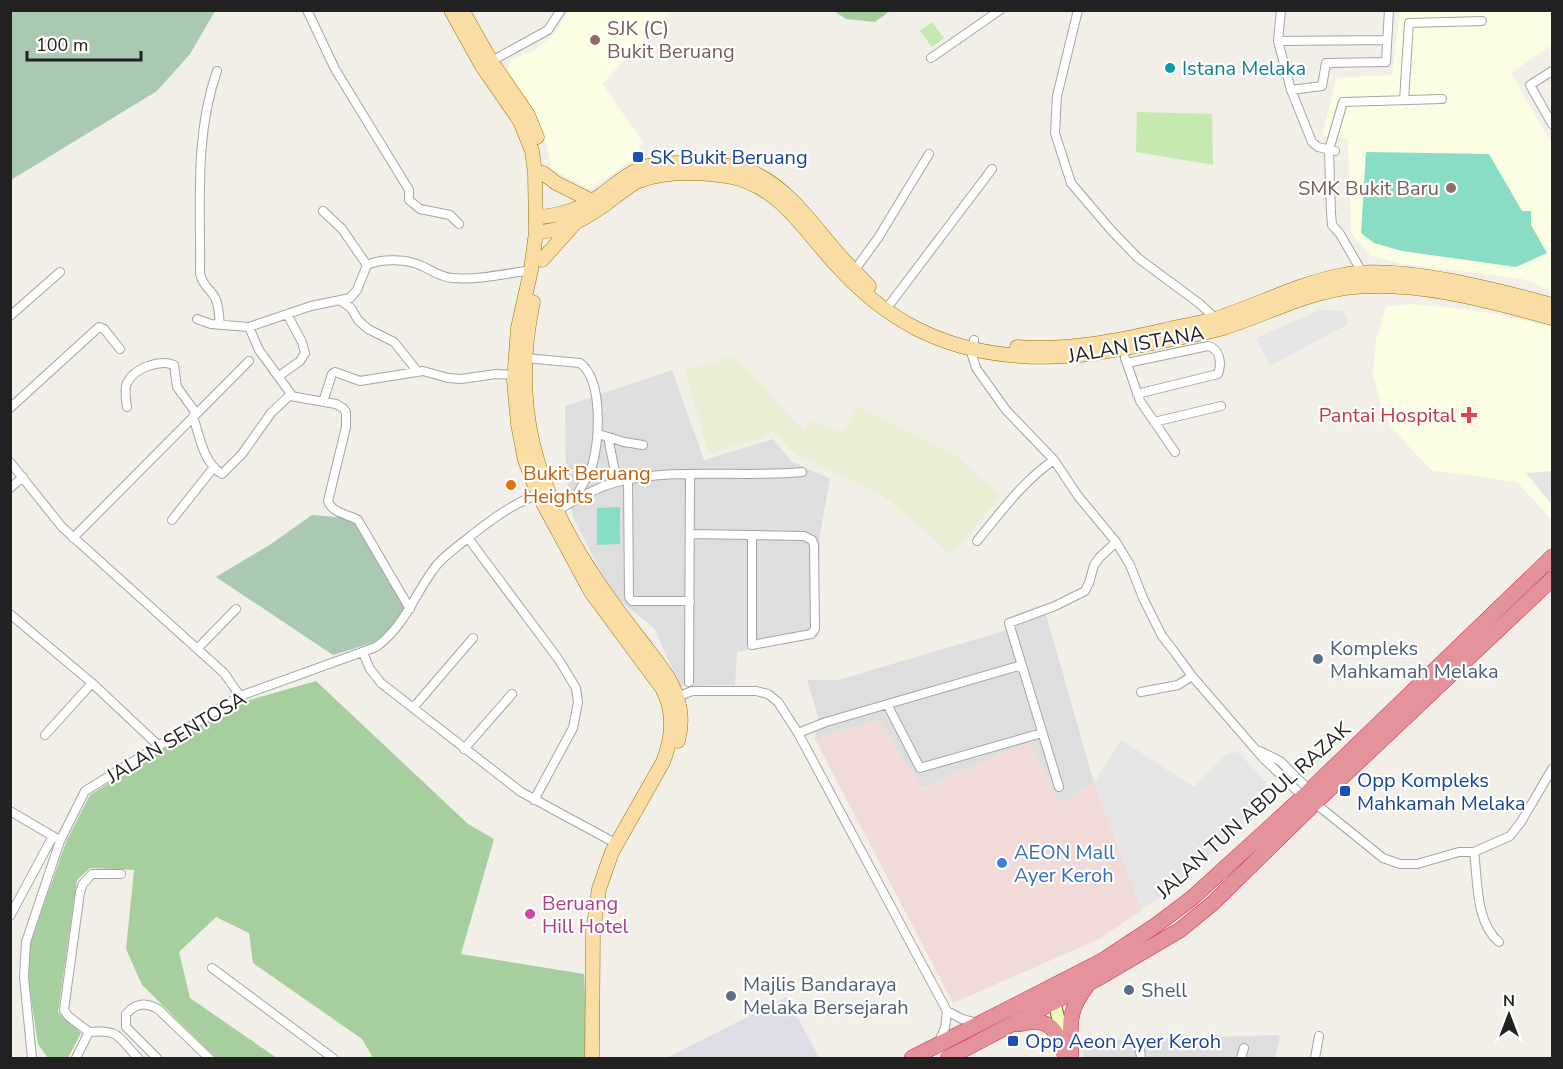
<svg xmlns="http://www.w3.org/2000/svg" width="1563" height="1069" viewBox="0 0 1563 1069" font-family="'Nunito Sans',sans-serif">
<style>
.residential{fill:#dfdede}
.commercial{fill:#f0dbd8}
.education{fill:#fbfee3}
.farmland{fill:#eaeed4}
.grass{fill:#c6e9b0}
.forest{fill:#a7ce9e}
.cemetery{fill:#a9c9b1}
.pitch{fill:#89ddc4}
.parking{fill:#e5e5e5}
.plaza{fill:#dddce7}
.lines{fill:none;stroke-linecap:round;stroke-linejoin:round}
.street-casing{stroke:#a5a5a5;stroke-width:10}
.secondary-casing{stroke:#607709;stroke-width:14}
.primary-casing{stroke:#987605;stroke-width:15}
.highway-casing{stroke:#d62d57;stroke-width:16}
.street{stroke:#fff;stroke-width:8}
.secondary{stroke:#eff8be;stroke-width:12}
.primary{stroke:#f9dda4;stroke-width:14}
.highway{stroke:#e5939a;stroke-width:15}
.education-dot{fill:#8d6e63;stroke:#fff;stroke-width:2}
.culture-dot{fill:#0f9aa8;stroke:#fff;stroke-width:2}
.transit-dot{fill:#1a4fb4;stroke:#fff;stroke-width:2}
.health-dot{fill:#e0444e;stroke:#fff;stroke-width:2}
.food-dot{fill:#e8710a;stroke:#fff;stroke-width:2}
.service-dot{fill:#5c6f8a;stroke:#fff;stroke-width:2}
.shop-dot{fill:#3f7fe0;stroke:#fff;stroke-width:2}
.hotel-dot{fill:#d1479c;stroke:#fff;stroke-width:2}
.labels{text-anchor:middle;stroke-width:4.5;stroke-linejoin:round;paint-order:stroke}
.education-label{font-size:20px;fill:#785e54;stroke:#fff;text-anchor:start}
.culture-label{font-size:20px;fill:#0d838f;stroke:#fff;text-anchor:start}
.transit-label{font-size:20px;fill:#164399;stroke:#fff;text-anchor:start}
.street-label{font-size:20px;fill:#212121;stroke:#fff}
.health-label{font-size:20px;fill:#be3a42;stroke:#fff;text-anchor:end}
.food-label{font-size:20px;fill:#c56008;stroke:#fff;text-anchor:start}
.service-label{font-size:20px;fill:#4e5e75;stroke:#fff;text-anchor:start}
.shop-label{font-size:20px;fill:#366cbe;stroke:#fff;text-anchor:start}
.hotel-label{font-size:20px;fill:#b23c85;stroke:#fff;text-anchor:start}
</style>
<rect width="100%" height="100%" fill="#f1efe8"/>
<path class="residential" d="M672,370L704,460L773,439L791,461L830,479L820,534L818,637L737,652L735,685L680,686L654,628L619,600L603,576L573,517L566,475L565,406Z
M1046,614L1094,783L1060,804L1029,742L921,789L880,720L815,739L818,717L807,680H838L1004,631Z
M1280,1035L1275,1058H1083L1080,1041Z"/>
<path class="commercial" d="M880,720L922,789L1029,742L1060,804L1094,783L1142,910L1099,939L953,1003L815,739Z"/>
<path class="education" d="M569,11H671L602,84L643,142L631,161L589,189L552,169L542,128L532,106L508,74L510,61L537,49L557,31Z
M1400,11H1552V45L1511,73L1552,144V290L1522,279L1403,264L1372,256L1351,233L1348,139L1322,137L1336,78L1392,75Z
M1409,304L1454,308L1496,314L1552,327V520L1517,482L1431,470L1391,427L1380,402L1373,375L1376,340L1386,307Z"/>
<path class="farmland" d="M734,356L804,431L812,420L843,432L858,406L959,458L1001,496L951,555L901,510L879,493L796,455L773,430L763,437L709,454L685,370Z"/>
<path class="grass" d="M932,22L944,38L932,47L920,31Z
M1137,112L1212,114L1213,165L1136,152Z"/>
<path class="forest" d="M834,11H890L875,22L846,19Z
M316,681L468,824L494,839L461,954L584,974L588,1058H373L362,1039L253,963L249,933L216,917L179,952L190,998L277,1058H216L142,985L126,949L134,870L90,868L77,880L58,1012L81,1033L68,1058H48L38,1044L28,979L30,944L66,842L90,795L229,706Z"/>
<path class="cemetery" d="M11,10H215V11L190,54L157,91L11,180Z
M312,515L346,518L354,522L405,607L393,630L375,642L333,655L216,577L271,544Z"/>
<path class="pitch" d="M1366,152L1489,154L1522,211H1531V225L1547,253L1516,267L1402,251L1374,243L1361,233Z
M620,507V544L597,545V508Z"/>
<path class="parking" d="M1320,310L1344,311L1348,324L1270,366L1256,338Z
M1552,471V505L1526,473Z
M1121,740L1194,787L1228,753L1238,752L1266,782L1270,797L1172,890L1142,909L1094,783Z"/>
<path class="plaza" d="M787,997L819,1058H666Z"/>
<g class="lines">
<defs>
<path id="street" d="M307,10L335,69L409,190V200L420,209L450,215L459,224
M1078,10L1057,96L1055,133L1071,183L1111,230L1138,258L1200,304L1217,320
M1281,10L1278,41L1291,90L1312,142L1318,147L1335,151
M1278,41L1387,40
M931,58L1000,10
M488,63L548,30L561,10
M217,71C194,136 201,206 200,274C204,289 212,289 216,300C219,307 219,317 220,325
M1552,71L1530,85L1552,124
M1291,90L1322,86L1326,63L1386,62L1389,10
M1404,100L1409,23L1482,21
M323,211L342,229L367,265
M854,271L878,238L929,154
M1362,272L1340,234L1332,225L1331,213L1329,150L1343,102L1442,99
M340,300L351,308L358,320L368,329L394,342L418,372
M890,304L992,169
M10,316L60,272
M249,327L311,306L350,298L357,290L367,265C382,258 408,259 422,266C433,271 440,277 452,278C478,280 505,274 531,270
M974,340L972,355L976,368L1006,410L1054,460L1078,496L1116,542L1130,565L1143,598L1162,636L1173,650L1192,676L1263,758L1312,805L1321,808L1383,858L1400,864H1417L1459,852H1474L1510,836L1521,822L1552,769
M525,358L580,363C604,381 599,442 592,466C588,478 579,488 575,500
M1125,358L1140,401L1175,452
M1127,363L1208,346C1220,349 1222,363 1218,374L1137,394
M279,376L300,361L305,353L302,342L287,314
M290,396L336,404L343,408L346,412V427L328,501C332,513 347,514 358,520L410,609
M323,402L332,374L335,372L360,381L423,371L448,378L461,379L496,374L515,375
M127,407C126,400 124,389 127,383C134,368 160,359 174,365L177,387L196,413
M10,408L99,327L104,329L120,349
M193,416C199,435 204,464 222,474L242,454L271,413L291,394L259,350L249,327L211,324L197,319
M1154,422L1221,406
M598,434L608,437L617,482
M608,437L624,442L643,445
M10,462L62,527L224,673L240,696
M628,480L629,597L632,601H690
M10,488L23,477
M554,512C575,501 593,488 617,482C678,467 740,478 802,472
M172,520L214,467
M691,534L804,536L812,540L814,545L815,629L811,634L752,645V535
M73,538L249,361
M468,538L559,660L576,688L578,702L573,728L534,800
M977,541C1001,512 1023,481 1054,460
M10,614L92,683L159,746
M198,648L236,609
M363,653L370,669L381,683L521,792L617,844
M689,682L690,474
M1141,692L1178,685L1192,676
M677,697L692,691H756L768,694L778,702L798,733L947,1011L962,1019L978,1023
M888,706L920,768L1042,733
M413,708L473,638
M798,733L826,722L1022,665
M45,735L92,683
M464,749L512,694
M1260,751L1280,761L1312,793
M1059,787L1009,623L1055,606L1085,591L1089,583L1094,565L1100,557L1116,542
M10,811L56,838
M1474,852C1478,880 1475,922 1499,942
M10,916L53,836
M212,968L333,1058
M89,1032L68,1016L64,1010L80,892L83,884L92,874H121
M938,1044L945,1028L947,1011
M1140,1050L1141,1058
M32,1058L24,977L26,942L60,841L85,791L240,696L376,647C404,627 414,596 433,570C441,558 453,550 463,542C488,522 511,504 541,493
M76,1058L89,1032C120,1029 118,1037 138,1058
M157,1058L126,1027V1014C136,1003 145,1002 158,1009L209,1058
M1241,1058L1244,1048
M1315,1058L1319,1036"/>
<path id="secondary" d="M1053,996L1064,1043"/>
<path id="primary" d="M451,10L482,66L520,121L532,151L535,173L536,232L531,270L518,328L514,381L518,424L525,460L538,494L591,592L662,688C675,712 673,737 663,762L612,852L599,889L593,932L592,1058
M462,10L491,61L528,115L537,137
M543,173L556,183L592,201
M537,217C559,216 584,208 601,195C613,186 624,176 639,169C653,162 677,163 693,163C714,164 736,165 756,174C789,190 811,222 834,249C845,262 857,274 869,286
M536,232C566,232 594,214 616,196C624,191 631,184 639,181C666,170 699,172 727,176C780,184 806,234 840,269C887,320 940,348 1009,355C1065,361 1108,352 1163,341C1183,336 1204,334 1223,328C1262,316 1299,296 1339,289C1407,278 1487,300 1552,318
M542,260L575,223
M533,302C511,405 535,487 592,573C609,600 629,625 648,650C661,667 675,684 679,705C682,717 681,729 678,741
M1017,347C1067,351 1116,341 1165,330C1183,326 1201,323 1218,318C1260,304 1300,283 1343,275C1398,264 1497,290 1552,305"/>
<path id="highway" d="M1019,1024C1052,1015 1057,1032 1066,1058
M912,1058L1102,961L1155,926L1191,899L1303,797L1552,557
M948,1058L1095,980L1180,930L1213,903L1319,799L1552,579
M1071,1058C1071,1027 1066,1013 1086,987"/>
</defs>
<use href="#street" class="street-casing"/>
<use href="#secondary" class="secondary-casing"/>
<use href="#primary" class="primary-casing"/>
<use href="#highway" class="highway-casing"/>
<use href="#street" class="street"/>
<use href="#secondary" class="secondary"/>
<use href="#primary" class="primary"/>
<use href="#highway" class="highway"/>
</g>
<g class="education-dot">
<circle cx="595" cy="40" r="6"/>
<circle cx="1451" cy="188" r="6"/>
</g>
<circle class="culture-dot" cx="1170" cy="68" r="6"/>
<g class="transit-dot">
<rect x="632" y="151" width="12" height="12" rx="3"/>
<rect x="1339" y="785" width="12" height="12" rx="3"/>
<rect x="1007" y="1035" width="12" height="12" rx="3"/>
</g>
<path class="health-dot" d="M1466 406h6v6h6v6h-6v6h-6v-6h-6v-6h6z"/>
<circle class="food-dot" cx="511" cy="485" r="6"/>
<g class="service-dot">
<circle cx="1318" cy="659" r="6"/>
<circle cx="1129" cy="990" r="6"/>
<circle cx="731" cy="996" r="6"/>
</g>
<circle class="shop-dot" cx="1002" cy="863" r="6"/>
<circle class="hotel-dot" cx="530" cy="914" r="6"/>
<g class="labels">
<g class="education-label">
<text x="607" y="35">SJK (C)<tspan x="607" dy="23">Bukit Beruang</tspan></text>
<text x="1439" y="195" text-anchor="end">SMK Bukit Baru</text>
</g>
<g class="culture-label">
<text x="1182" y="75">Istana Melaka</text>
</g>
<g class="transit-label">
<text x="650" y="164">SK Bukit Beruang</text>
<text x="1357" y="787">Opp Kompleks<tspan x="1357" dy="23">Mahkamah Melaka</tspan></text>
<text x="1025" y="1048">Opp Aeon Ayer Keroh</text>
</g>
<g class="street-label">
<text transform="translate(1136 344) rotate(-10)" y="7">JALAN ISTANA</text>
<text transform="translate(176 737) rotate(-31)" y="7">JALAN SENTOSA</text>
<text transform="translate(1253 810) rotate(-42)" y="7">JALAN TUN ABDUL RAZAK</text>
</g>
<g class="health-label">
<text x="1456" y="422">Pantai Hospital</text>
</g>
<g class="food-label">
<text x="523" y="480">Bukit Beruang<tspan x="523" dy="23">Heights</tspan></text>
</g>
<g class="service-label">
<text x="1330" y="655">Kompleks<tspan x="1330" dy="23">Mahkamah Melaka</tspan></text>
<text x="743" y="991">Majlis Bandaraya<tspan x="743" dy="23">Melaka Bersejarah</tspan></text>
<text x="1141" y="997">Shell</text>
</g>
<g class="shop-label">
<text x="1014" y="859">AEON Mall<tspan x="1014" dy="23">Ayer Keroh</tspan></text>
</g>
<g class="hotel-label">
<text x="542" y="910">Beruang<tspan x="542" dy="23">Hill Hotel</tspan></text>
</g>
</g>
<rect width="1563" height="1069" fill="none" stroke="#212121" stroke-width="24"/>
<g transform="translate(1509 1015)" stroke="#ffffff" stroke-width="4.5" paint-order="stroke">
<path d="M0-4.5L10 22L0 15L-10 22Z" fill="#212121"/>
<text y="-9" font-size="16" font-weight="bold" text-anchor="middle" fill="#212121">N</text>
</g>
<path d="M27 51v9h114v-9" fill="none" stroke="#212121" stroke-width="3"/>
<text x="36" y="51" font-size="18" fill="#212121" stroke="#ffffff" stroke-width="4.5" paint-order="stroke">100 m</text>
</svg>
